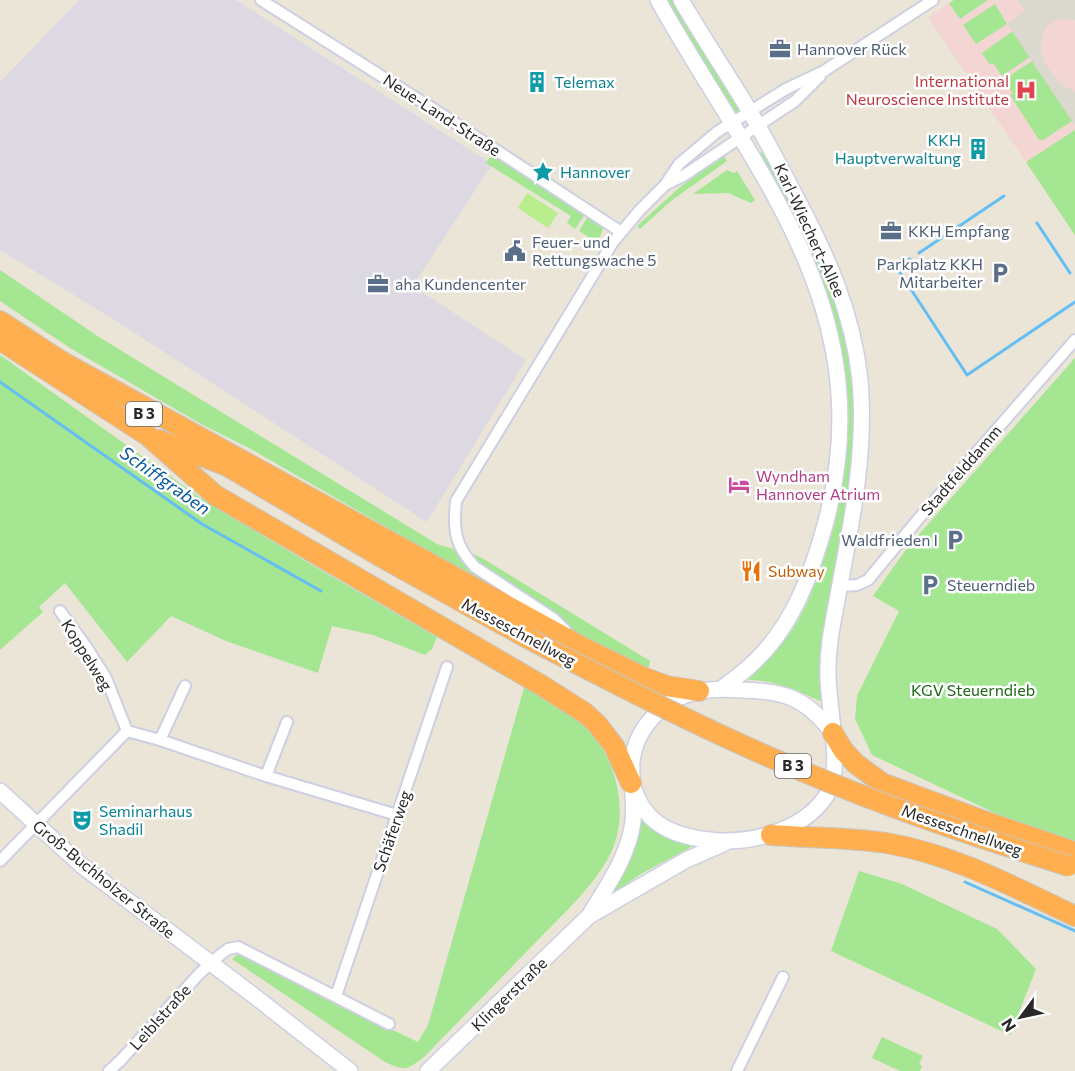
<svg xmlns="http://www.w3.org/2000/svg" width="1075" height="1071" viewBox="0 0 1075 1071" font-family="Commissioner,sans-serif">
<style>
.industrial{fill:#ddd9e3}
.medical{fill:#f3d6d4}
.green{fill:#a4e691}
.pitch{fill:#b9ee8c}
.plaza{fill:#dbd8cf}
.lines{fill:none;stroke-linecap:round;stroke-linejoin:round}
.stream{stroke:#64bef4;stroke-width:3}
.street-casing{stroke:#cdcfe2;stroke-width:14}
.secondary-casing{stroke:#cdcfe2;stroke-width:18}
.highway-casing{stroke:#c7c7c7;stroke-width:22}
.street{stroke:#fff;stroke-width:10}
.secondary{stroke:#fff;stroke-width:15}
.highway{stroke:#ffaf4f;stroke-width:20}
.highway-bridge-casing{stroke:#c7c7c7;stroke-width:22;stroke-linecap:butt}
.highway-bridge{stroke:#ffaf4f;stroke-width:20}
.labels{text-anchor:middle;stroke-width:5;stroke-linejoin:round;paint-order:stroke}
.shield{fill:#fff;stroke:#686868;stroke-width:1.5}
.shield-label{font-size:15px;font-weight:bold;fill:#282828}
.service-label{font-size:16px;fill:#4e5e75;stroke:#fff;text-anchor:start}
.health-label{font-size:16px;fill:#be3a42;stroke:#fff;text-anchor:end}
.culture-label{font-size:16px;fill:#0d838f;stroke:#fff;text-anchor:start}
.street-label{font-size:16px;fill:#282828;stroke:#fff}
.hotel-label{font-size:16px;fill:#b23c85;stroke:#fff;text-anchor:start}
.food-label{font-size:16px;fill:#c56008;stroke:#fff;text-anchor:start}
.park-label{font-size:16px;fill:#1d6715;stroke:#fff}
.water-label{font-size:18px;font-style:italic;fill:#06599d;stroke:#fff}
</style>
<rect width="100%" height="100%" fill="#ebe5d8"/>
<path class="industrial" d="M79,0H236L492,164L413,286L526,360L427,522L113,319L0,250V82Z"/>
<path class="medical" d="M954,0H1075V235L928,17Z"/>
<path class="green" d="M658,0H681L750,112L732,122Z
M954,0H988L960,19L949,3Z
M995,4L1007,24L976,44L963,25Z
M1013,31L1030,57L1002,76L993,63L990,65L982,53Z
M1032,61L1072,121L1043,140H1039L1010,95L1013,94L1004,80Z
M1075,130V235L1026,162Z
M762,152L796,213L837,300L849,343L855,389L856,436L837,575L822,634V702C798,691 775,680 748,680C768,660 789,639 802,613C809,601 813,588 818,575C855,482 856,380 823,285C807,239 781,197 758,154Z
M492,154L585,214L575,229L567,223L571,216L486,163Z
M724,156L727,161L671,201L640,229L637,226L680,187Z
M727,170L734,173L737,171L755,200L751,203L728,193L693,194Z
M588,216L604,226L600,237L592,249L584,245L589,237L579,231Z
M0,270L99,337L437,544C453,550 467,550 482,558L650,661L648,670L521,605L251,449L201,424L70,348L0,301Z
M0,355L205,501L312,565L437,637L432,649L425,655L373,635L332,626L318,673L226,641L171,616L127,662L65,583L39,607L43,612L0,650Z
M1075,358V842L1016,823L872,755L855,719L857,696L899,611L873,596L907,548Z
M524,688C546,691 584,722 597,740C618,770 627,813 613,848C600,881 560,917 535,943C498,981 461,1019 424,1057C405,1071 406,1071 385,1062L232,959L237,955L245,954L328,999L418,1042L428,1025Z
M639,816C656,832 670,841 693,846L639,875L605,900C626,872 636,852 639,816Z
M859,871L902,884L997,929L1036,969L1010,1035L831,951Z
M882,1037L923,1056L919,1064L922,1066L920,1071H900L872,1058Z"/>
<path class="pitch" d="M527,193L558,213L548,228L518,208Z"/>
<path class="plaza" d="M1018,0H1075V20L1058,19L1046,27L1042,38L1041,50L1044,62L1058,82L1075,92V125L1007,24L1025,11Z"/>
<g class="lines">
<path class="stream" d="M1037,223L1070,273
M919,253L1004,196
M910,259L897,268L967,375L1075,302
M0,382L202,524L321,591
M965,882L1075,931"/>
<defs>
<path id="street" d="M261,0L435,110L621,232
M667,184L683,176L795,101L820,76
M840,586L857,585L868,580L920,517L1075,340
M60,611L87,648L106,678L127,731
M565,630L554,619L475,567C455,546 453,530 456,501L613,242L640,210L665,185L679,164L717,132L786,89L824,71L933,0
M160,740L185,686
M266,776L287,722
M0,861L127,731L160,740L266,776L397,815
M336,996L447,667
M109,1071L121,1060L199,974L220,955L228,949L238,947L389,1024
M737,1071L783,977"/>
<path id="secondary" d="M658,0C755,174 884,310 825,525C812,572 794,622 759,657C748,669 734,679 721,689
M631,783C635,791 638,800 643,808C660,833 691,839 719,841C759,842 807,828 828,793C843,767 828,706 828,675C827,644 835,614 840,584C853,516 866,449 860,380C853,313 827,255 796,197C778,163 761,129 741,97C721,64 700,33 681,0
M0,791L81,865L253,995L350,1071
M589,916C607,886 628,857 633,822C635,802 631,782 632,762C636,726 665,698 700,691C713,689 728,689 741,690C784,691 805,697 832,732
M428,1071L589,916L686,860L725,843"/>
<path id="highway" d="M0,321L70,367
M0,340L147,435L215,495L541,685L585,713L597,724L614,746L631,783
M59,360L582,647L645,678L667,686L699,691
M159,440L230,467
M222,463L383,558L529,639
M833,733L843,750L856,764L882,783L984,821L1075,852
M771,835C809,838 848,837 886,843C953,854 1014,887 1075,916"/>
</defs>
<use href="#street" class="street-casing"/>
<use href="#secondary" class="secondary-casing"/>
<use href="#highway" class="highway-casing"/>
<use href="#street" class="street"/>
<use href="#secondary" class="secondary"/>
<use href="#highway" class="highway"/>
<defs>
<path id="highway-bridge" d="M529,639C631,692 734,745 841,787C915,817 991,841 1068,866"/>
</defs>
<use href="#highway-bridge" class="highway-bridge-casing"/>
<use href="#highway-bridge" class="highway-bridge"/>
</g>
<defs>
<symbol id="office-bare" viewBox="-9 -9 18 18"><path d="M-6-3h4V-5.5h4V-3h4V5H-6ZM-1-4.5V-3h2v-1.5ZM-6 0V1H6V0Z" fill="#5c6f8a" stroke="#fff" stroke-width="2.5" paint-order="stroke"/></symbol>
<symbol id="building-bare" viewBox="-9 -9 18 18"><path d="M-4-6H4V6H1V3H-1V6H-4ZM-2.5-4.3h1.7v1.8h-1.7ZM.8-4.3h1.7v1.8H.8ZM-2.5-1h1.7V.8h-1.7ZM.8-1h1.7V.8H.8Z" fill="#0f9aa8" stroke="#fff" stroke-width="2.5" paint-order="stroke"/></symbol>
<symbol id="hospital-bare" viewBox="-9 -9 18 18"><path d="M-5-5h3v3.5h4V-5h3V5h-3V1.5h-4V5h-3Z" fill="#e0444e" stroke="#fff" stroke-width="2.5" paint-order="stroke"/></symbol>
<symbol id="sight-bare" viewBox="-9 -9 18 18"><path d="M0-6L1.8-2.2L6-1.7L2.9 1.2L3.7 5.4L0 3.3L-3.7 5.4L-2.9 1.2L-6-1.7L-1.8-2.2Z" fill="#0f9aa8" stroke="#fff" stroke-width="2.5" paint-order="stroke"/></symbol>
<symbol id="civic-bare" viewBox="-9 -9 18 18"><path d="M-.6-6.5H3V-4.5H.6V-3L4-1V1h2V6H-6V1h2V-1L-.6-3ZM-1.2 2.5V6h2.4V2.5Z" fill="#5c6f8a" stroke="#fff" stroke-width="2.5" paint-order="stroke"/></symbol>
<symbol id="parking-bare" viewBox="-9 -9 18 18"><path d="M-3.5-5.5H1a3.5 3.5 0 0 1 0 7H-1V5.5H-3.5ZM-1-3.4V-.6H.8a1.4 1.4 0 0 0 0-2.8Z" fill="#5c6f8a" stroke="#fff" stroke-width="2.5" paint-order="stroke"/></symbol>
<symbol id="hotel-bare" viewBox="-9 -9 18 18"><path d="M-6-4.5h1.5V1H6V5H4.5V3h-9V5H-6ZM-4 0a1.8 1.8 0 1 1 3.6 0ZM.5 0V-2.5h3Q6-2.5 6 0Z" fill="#d1479c" stroke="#fff" stroke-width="2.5" paint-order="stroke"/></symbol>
<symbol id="restaurant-bare" viewBox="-9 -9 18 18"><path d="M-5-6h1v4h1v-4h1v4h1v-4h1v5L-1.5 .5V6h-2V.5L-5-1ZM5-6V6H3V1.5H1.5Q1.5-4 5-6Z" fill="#e8710a" stroke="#fff" stroke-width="2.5" paint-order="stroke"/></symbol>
<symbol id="theatre-bare" viewBox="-9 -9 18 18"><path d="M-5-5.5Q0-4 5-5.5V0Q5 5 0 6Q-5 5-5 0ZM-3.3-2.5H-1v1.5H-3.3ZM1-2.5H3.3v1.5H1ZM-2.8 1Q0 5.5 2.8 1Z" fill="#0f9aa8" stroke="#fff" stroke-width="2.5" paint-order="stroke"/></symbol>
</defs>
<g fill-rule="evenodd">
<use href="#office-bare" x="765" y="34" width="30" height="30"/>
<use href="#building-bare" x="522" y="67" width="30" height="30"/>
<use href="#hospital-bare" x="1011" y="75" width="30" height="30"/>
<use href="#building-bare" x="963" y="134" width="30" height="30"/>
<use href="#sight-bare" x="528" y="157" width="30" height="30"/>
<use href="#office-bare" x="876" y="216" width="30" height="30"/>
<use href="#civic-bare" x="500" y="236" width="30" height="30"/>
<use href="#parking-bare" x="985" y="258" width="30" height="30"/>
<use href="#office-bare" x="363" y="269" width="30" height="30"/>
<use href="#hotel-bare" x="724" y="470" width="30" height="30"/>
<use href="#parking-bare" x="940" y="525" width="30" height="30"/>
<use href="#restaurant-bare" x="736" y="556" width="30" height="30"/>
<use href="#parking-bare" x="915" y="570" width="30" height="30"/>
<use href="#theatre-bare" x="67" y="805" width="30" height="30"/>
</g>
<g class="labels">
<g class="shield">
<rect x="126" y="402" width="36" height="24" rx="4.5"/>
<rect x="775" y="754" width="36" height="24" rx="4.5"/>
</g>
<g class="shield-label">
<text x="144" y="419">B 3</text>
<text x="793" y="771">B 3</text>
</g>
<g class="service-label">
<text x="797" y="55">Hannover Rück</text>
<text x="908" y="237">KKH Empfang</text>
<text x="532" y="248">Feuer- und<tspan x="532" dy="18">Rettungswache 5</tspan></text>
<text x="983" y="270" text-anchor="end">Parkplatz KKH<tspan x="983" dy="18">Mitarbeiter</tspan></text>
<text x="395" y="290">aha Kundencenter</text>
<text x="938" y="546" text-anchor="end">Waldfrieden I</text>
<text x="947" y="591">Steuerndieb</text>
</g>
<g class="health-label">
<text x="1009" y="87">International<tspan x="1009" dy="18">Neuroscience Institute</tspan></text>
</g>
<g class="culture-label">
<text x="554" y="88">Telemax</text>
<text x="961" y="146" text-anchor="end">KKH<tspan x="961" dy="18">Hauptverwaltung</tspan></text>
<text x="560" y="178">Hannover</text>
<text x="99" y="817">Seminarhaus<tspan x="99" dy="18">Shadil</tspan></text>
</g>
<g class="street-label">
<text transform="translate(442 115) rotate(33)" y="6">Neue-Land-Straße</text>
<text transform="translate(810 230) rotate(65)" y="6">Karl-Wiechert-Allee</text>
<text transform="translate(961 470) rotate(-49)" y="6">Stadtfelddamm</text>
<text transform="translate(519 632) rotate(28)" y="6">Messeschnellweg</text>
<text transform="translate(87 655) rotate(58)" y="6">Koppelweg</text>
<text transform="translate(962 830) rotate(19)" y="6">Messeschnellweg</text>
<text transform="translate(392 831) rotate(-71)" y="6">Schäferweg</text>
<text transform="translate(104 879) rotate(39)" y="6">Groß-Buchholzer Straße</text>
<text transform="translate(509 994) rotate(-44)" y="6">Klingerstraße</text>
<text transform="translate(160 1017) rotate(-48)" y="6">Leiblstraße</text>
</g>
<g class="hotel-label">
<text x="756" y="482">Wyndham<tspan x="756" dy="18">Hannover Atrium</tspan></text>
</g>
<g class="food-label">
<text x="768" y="577">Subway</text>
</g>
<g class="park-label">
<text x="973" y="696">KGV Steuerndieb</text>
</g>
<g class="water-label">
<text transform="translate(165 481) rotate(35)" y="6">Schiffgraben</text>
</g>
</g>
<g transform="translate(1021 1017) rotate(237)" stroke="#ffffff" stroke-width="4.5" paint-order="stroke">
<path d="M0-4.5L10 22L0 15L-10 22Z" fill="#282828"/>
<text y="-9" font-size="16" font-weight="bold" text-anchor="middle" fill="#282828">N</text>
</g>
</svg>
